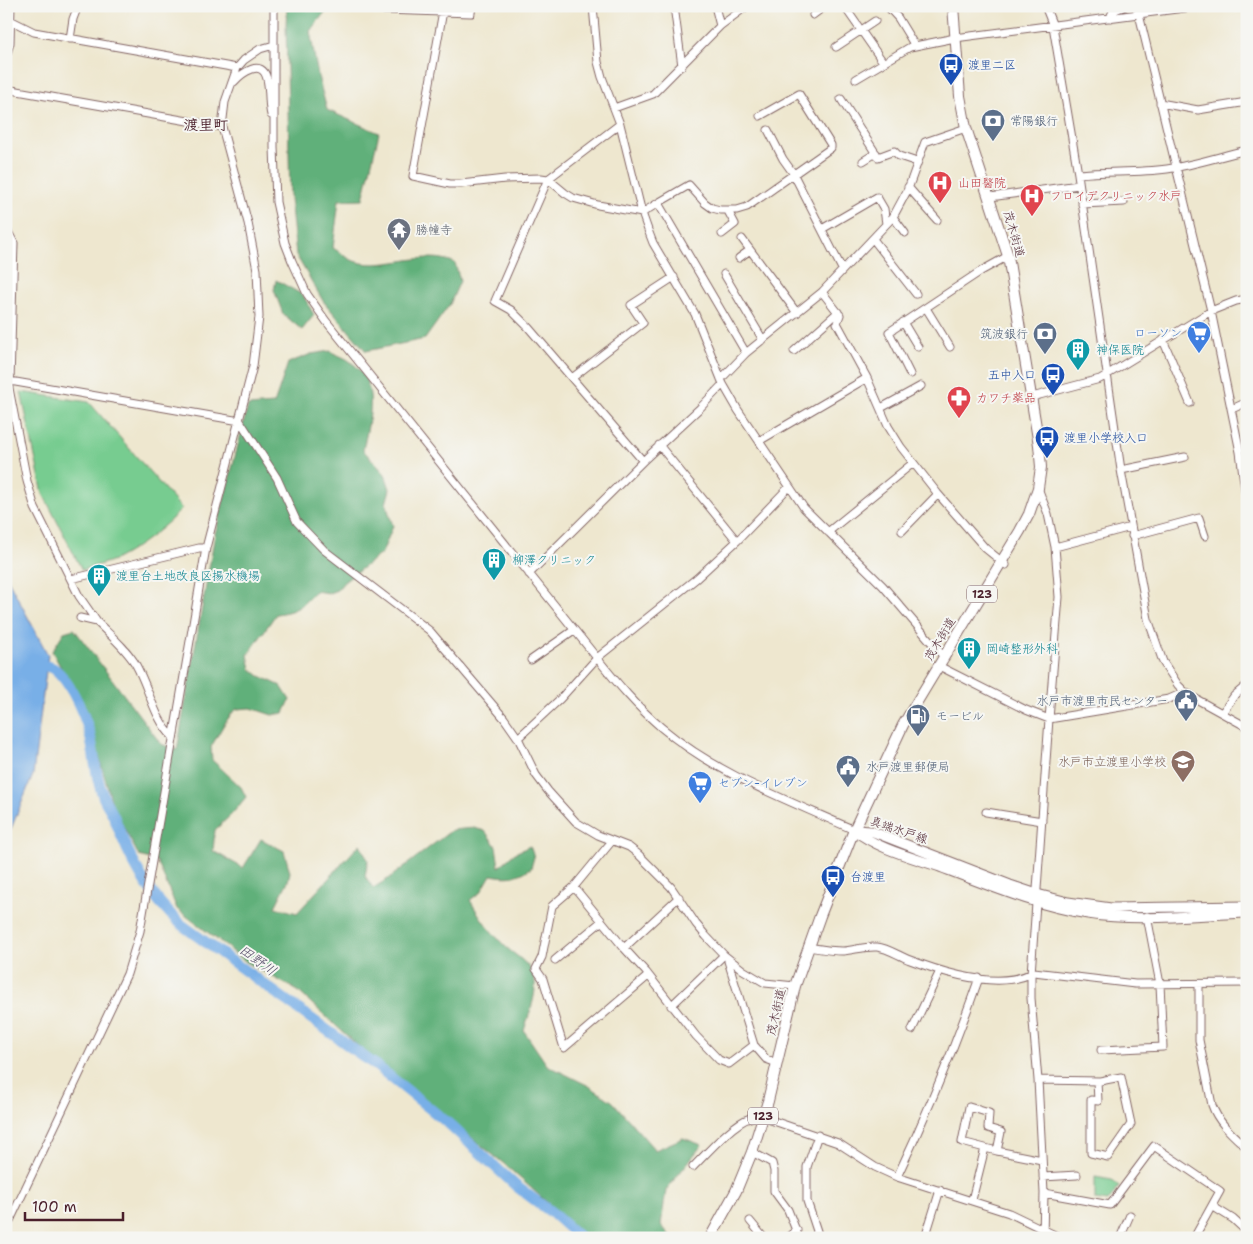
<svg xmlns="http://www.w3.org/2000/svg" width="1253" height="1244" viewBox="0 0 1253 1244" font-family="'Shantell Sans','Klee One',sans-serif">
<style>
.green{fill:#77cc90;stroke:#60765e}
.forest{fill:#61b07a;stroke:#566852}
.water{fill:#78afe7;stroke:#616789}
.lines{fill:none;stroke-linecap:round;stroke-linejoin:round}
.river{stroke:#78afe7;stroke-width:11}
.minor-casing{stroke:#836564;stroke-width:9}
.major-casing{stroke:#836564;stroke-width:11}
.highway-casing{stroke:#836564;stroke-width:12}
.minor{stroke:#fff;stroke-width:7}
.major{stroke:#fff;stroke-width:9}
.highway{stroke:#fff;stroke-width:10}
.labels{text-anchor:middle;stroke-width:4;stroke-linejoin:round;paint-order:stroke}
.shield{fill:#f6f6f2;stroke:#7e6067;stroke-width:1}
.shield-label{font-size:11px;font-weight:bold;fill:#4a1f2b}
.transit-label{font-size:12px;fill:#164399;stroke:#f6f6f2;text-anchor:start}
.service-label{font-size:12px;fill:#4e5e75;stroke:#f6f6f2;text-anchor:start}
.health-label{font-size:12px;fill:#be3a42;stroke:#f6f6f2;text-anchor:start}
.worship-label{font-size:12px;fill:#5b616d;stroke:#f6f6f2;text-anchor:start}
.street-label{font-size:12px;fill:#4a1f2b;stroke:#f6f6f2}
.shop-label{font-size:12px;fill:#366cbe;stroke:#f6f6f2;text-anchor:end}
.culture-label{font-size:12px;fill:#0d838f;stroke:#f6f6f2;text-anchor:start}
.education-label{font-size:12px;fill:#785e54;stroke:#f6f6f2;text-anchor:end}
.water-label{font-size:14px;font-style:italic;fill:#5a516d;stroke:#f6f6f2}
.quarter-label{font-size:15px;font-weight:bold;fill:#4a1f2b;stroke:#f6f6f2}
</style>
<rect width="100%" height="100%" fill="#f6f6f2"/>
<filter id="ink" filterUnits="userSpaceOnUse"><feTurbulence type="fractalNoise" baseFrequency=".02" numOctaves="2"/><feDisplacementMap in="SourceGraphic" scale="10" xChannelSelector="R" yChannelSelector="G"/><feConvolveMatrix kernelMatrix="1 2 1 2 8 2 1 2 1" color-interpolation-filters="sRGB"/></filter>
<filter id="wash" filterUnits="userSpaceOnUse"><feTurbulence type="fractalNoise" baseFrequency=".0096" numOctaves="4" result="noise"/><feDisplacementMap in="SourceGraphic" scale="20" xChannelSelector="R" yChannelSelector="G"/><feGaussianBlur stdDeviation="1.12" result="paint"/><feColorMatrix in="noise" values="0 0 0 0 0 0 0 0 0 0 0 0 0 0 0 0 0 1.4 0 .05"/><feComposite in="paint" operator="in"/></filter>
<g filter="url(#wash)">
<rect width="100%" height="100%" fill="#eee7cf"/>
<path class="green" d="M21,392L89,402L182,509C162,529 141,546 116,559C105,564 93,566 82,570L43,494Z
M1095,1177L1112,1180L1119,1187L1108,1202L1095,1200Z"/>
<path class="forest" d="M287,6H330L310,31L318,76L327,110L379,133L363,199L339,200L333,248C340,252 349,260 357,262C387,270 426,249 455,263L460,281L450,304L425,339L366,351L323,301L296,255L290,198L286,24Z
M276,280L303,295L314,315L302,330L283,314L274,290Z
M330,351C336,355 345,357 351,362C381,384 369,420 363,450L385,474L390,489L386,504L393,526L382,553L344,582L337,590L329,593L315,591C301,607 298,611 276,614L248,655L251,669L260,676L281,686L290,700L284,713L272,715L251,708L237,709L232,713L223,726L211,747L212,760L241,787L246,797L232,814L215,830L213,851L243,868L261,839L284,851L290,872L288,881L275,907L297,913L360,844L368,860L365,876L373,888L388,879L452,830L474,828L485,831L496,846L499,867L515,853L530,846L534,857L531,868C516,878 508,878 491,875L481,892L470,900C479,916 490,931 503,944C512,954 527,960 533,974C540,989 528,1016 524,1031L547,1065L589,1086L613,1102L655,1150L683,1138L702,1145L666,1190L661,1225L672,1238H587L503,1163L357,1045L298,991L248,963L177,909L157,861L139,856L113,807L88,718L52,651L64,632L74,629L161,744L177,750L215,534L248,406L274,404L288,363L311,354Z"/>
<path class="water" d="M6,576L48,655L33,775L6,841Z"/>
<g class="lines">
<path class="river" d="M6,654L53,668C71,680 89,724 92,745C95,761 96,777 102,793C104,802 111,809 114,817C130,860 147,894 182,925L378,1067L449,1124L516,1186L551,1212L580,1238"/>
</g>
</g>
<g filter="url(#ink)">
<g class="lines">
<defs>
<path id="minor" d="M274,6V147L276,202L285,243L292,261L307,294L326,321L597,658C617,683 637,707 662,728C718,775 788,800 854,830
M593,6L598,62L602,77L620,124L642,213L648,230L653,243L695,314L723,384L738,410L804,508L883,586L944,657
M674,6L682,66
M715,6L720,26
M844,6L883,62
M887,6L898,18L915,46
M1045,6L1053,26L1078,174L1121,470L1148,619L1163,662L1178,685L1185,692L1198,700L1247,727
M1137,6L1211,311L1240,452L1247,505
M384,10L471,13L472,6
M443,11L413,176L450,184H461L505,179L541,178L548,179L565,193L573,198L598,205L642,213L658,203L746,353
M813,15L825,6
M6,18L34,32L237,68
M1110,18L1113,11L1125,6
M70,39L73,19L78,6
M836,47L875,21
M6,57L10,43L11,6
M856,79L910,47L955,38L1200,6
M234,82C242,73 262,58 267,79C270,91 268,103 271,115
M6,89L222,127
M841,99L878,157L894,151L899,156L917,162
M1160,103L1198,110L1247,102
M614,108L653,94L720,26L747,6
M620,124L548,179L495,301L511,310L528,327L643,461
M768,130L783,159L793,173L842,269
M863,161L876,153
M1078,174C1108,171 1137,173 1167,169C1194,165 1221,156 1247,150
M908,187L937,220
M990,197L1079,185
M658,203L689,185L705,203L712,208L720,210H737L747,207L831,148V145L799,94L760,116
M1082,204L1124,202
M893,217L905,233
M6,228L14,243L10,381L240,421L277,478L297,522L324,550L430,631L504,718L518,738L536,775L548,791L576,822L598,835L629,847L638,854L671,887L696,924L706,936L724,955L743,970L765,983L795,986
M822,229L877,197L884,209L886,224
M722,234L735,224L728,211
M742,239L797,313
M873,239L916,294
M739,258L750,250
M724,274L763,340
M822,292L840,315L837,323L867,378L888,426L901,447L938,494L985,548L1006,565
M926,308L950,347
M903,322L918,347
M1163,340L1190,403
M794,351L838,312
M910,374L889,332L981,271L1008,256
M572,378L643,323L631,305L674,277
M721,379L746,353L822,292L893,217L908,189L925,142L966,128
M10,381L8,383L27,481L35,508L79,596L97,622L80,618
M1032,397L1100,379L1211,311L1236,301L1247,299
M881,408L921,386
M1232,409L1247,402
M759,441L867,378
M659,445L737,541
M1121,470L1185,457
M1038,488L1048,514L1055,547L1059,597L1049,719L1031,974V998L1038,1080L1044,1193L1043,1238
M902,531L938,494
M828,532L913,463
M1132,536L1199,518L1205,536
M1055,547L1131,527
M529,574L643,461L700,408L723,384
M71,579L199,548H206
M97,622C110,635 126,648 136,665C149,688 154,719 173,737
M531,660L574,630
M939,666L1026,710L1049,719L1169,699L1185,692
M1222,713L1234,696L1247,685
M518,738L560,699L597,658L697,578L737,541L789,487
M986,812L1042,821
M612,841L574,887L624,948L646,972L696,1036L719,1060L729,1064L754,1045
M574,887L552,906L542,957L536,969L543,979L564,1048L648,976
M808,947C820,949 831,951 843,951C854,950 866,946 877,947C888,948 899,956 910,960C944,973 1000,991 1034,972L1135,984L1247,983
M624,948L679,897
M729,959L728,961L754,1045L766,1059L777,1063
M555,960L602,921
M1199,984V1040L1212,1105C1218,1123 1234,1136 1247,1148
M671,1006L724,955
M912,1030L940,971
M1101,1050L1163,1047L1160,984L1147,916
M1038,1080L1100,1081L1121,1077L1131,1124L1108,1157L1091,1153V1100L1098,1101L1097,1081
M997,1151L1042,1160
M752,1152L772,1163L774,1171V1191L788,1210L799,1238
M693,1167C706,1154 733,1123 750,1118C754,1116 758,1117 762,1117L838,1143L875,1167L897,1177L1009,1213L1061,1238
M897,1177C928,1112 955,1046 979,978
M1043,1177L1077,1175
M1044,1193L1110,1205L1154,1146L1220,1191L1194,1238
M972,1200L985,1148L962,1142L969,1107L989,1113L988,1128L1001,1132L997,1151L985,1148
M1212,1206L1233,1219L1247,1232
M750,1221L764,1238
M6,1229L127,974L140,931L206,548L253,366L259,317L257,270L248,223L222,127L225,102L237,68L244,60L260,49L274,45
M788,1238L797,1230
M815,1238L817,1231L807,1201V1167L818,1135
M925,1238L940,1190
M1120,1238L1130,1215"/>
<path id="major" d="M854,830C878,849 911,857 940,867C988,885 1037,906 1088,914C1138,922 1196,915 1247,913
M855,830L871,831L1010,885L1037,894L1068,902L1111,908L1247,906"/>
<path id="highway" d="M710,1238L736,1191L752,1152L768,1101L795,986L820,916L854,830L903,725L1020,531L1029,514L1038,488L1041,467L1039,445L1008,256L966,128L960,96L953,6"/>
</defs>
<use href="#minor" class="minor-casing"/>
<use href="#major" class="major-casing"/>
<use href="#highway" class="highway-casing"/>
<use href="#minor" class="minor"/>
<use href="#major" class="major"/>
<use href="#highway" class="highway"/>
</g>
</g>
<defs>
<symbol id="bus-pin" viewBox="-11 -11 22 30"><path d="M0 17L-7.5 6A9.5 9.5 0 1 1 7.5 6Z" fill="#1a4fb4" stroke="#f6f6f2"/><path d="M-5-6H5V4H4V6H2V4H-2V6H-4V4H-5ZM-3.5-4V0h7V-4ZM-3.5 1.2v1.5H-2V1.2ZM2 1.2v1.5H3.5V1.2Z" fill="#fff"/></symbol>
<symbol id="bank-pin" viewBox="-11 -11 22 30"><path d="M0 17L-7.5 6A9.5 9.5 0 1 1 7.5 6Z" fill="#5c6f8a" stroke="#f6f6f2"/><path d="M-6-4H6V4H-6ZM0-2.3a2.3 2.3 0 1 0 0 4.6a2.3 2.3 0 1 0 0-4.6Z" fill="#fff"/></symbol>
<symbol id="hospital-pin" viewBox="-11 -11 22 30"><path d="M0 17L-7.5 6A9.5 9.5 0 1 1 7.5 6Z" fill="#e0444e" stroke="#f6f6f2"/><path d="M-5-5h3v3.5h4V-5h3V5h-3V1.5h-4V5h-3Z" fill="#fff"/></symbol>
<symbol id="temple-pin" viewBox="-11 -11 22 30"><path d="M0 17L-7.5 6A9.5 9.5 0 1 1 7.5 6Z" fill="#6b7280" stroke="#f6f6f2"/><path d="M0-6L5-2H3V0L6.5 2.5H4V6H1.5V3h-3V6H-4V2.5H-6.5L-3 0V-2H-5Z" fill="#fff"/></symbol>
<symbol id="supermarket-pin" viewBox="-11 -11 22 30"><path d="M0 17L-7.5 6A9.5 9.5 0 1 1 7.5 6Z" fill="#3f7fe0" stroke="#f6f6f2"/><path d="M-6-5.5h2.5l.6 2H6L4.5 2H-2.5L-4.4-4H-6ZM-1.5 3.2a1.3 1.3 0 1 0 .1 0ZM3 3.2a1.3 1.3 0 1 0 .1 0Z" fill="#fff"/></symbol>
<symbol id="building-pin" viewBox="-11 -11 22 30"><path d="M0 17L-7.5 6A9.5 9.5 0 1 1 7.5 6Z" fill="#0f9aa8" stroke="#f6f6f2"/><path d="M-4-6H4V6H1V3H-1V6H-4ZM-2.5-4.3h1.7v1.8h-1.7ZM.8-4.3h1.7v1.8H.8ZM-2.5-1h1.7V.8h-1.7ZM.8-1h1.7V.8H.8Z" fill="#fff"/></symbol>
<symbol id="pharmacy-pin" viewBox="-11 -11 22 30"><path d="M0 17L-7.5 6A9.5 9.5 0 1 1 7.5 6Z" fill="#e0444e" stroke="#f6f6f2"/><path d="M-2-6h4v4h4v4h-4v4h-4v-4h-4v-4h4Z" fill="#fff"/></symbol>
<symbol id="civic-pin" viewBox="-11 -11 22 30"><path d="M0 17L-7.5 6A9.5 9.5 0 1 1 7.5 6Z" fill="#5c6f8a" stroke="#f6f6f2"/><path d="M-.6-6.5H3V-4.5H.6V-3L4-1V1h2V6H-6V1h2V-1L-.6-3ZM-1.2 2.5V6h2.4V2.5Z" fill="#fff"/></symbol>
<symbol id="fuel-pin" viewBox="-11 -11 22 30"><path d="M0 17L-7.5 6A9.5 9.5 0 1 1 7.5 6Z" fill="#5c6f8a" stroke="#f6f6f2"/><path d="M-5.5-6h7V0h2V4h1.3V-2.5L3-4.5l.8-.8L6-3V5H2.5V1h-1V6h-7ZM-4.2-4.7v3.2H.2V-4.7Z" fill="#fff"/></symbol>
<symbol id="school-pin" viewBox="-11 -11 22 30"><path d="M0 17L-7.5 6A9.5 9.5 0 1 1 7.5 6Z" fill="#8d6e63" stroke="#f6f6f2"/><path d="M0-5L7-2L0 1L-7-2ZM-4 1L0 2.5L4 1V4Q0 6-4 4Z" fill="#fff"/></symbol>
</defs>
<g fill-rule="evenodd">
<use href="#bus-pin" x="937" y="51" width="28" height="38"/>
<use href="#bank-pin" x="979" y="107" width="28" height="38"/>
<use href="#hospital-pin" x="926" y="169" width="28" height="38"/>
<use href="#hospital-pin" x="1018" y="182" width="28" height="38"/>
<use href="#temple-pin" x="385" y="216" width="28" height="38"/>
<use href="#supermarket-pin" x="1185" y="319" width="28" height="38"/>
<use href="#bank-pin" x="1031" y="320" width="28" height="38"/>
<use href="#building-pin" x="1064" y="336" width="28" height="38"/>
<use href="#bus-pin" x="1039" y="361" width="28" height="38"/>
<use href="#pharmacy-pin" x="945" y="384" width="28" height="38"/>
<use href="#bus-pin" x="1033" y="424" width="28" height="38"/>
<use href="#building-pin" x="480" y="546" width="28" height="38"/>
<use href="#building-pin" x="85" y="562" width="28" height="38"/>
<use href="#building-pin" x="955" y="635" width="28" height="38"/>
<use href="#civic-pin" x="1172" y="687" width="28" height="38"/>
<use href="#fuel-pin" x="904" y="702" width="28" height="38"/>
<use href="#school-pin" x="1169" y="748" width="28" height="38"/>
<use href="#civic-pin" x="834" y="753" width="28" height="38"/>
<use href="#supermarket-pin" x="686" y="769" width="28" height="38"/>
<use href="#bus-pin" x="819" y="863" width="28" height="38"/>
</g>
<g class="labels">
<g class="shield">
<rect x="967" y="585.5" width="30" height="17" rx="4"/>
<rect x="748" y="1107.5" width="30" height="17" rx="4"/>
</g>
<g class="shield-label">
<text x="982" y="598">123</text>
<text x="763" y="1120">123</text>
</g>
<g class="transit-label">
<text x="968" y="69">渡里二区</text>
<text x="1036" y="379" text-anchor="end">五中入口</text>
<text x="1064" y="442">渡里小学校入口</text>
<text x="850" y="881">台渡里</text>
</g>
<g class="service-label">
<text x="1010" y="125">常陽銀行</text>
<text x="1028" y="338" text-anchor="end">筑波銀行</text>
<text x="1168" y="705" text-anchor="end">水戸市渡里市民センター</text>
<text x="936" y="720">モービル</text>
<text x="866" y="771">水戸渡里郵便局</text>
</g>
<g class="health-label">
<text x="958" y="187">山田醫院</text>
<text x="1050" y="200">フロイデクリニック水戸</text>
<text x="976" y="402">カワチ薬品</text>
</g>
<g class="worship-label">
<text x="416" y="234">勝幢寺</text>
</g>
<g class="street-label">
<text transform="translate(1014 234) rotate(74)" y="4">茂木街道</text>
<text transform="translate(940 639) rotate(-59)" y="4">茂木街道</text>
<text transform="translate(899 830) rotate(19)" y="4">真端水戸線</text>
<text transform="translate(776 1012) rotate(-77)" y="4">茂木街道</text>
</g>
<g class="shop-label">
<text x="1182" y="337">ローソン</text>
<text x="718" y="787" text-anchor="start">セブン-イレブン</text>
</g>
<g class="culture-label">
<text x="1096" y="354">神保医院</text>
<text x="512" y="564">柳澤クリニック</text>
<text x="116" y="580">渡里台土地改良区揚水機場</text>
<text x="986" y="653">岡崎整形外科</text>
</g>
<g class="education-label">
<text x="1166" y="766">水戸市立渡里小学校</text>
</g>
<g class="water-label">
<text transform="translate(258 960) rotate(36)" y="5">田野川</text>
</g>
<g class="quarter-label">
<text x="206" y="130">渡里町</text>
</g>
</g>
<rect width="1253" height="1244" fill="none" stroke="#f6f6f2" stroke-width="25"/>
<path d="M25 1212v8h98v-8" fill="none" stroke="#4a1f2b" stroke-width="2.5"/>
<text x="32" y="1212" font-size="15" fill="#4a1f2b" stroke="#f6f6f2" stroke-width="4" paint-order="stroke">100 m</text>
</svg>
